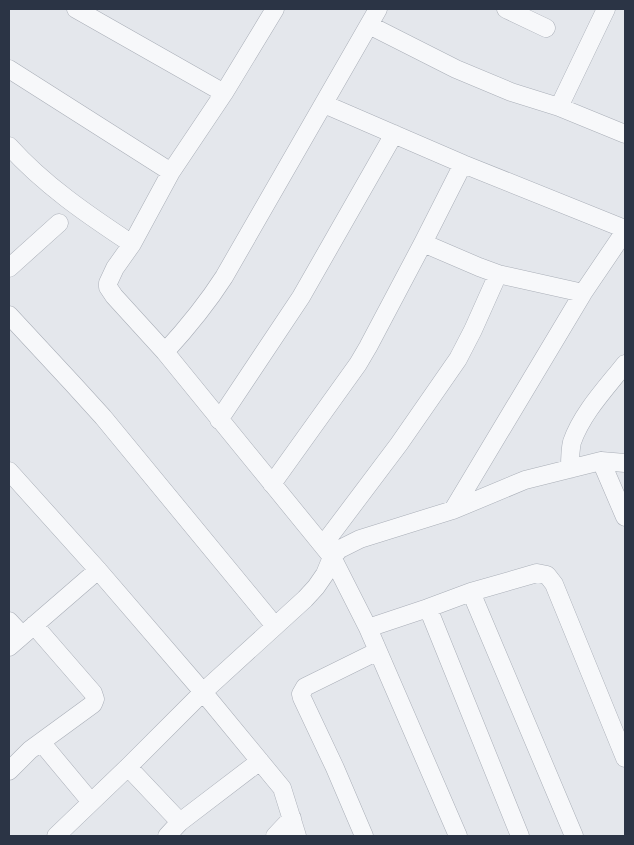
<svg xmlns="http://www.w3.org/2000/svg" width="634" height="845" viewBox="0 0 634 845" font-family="'Noto Sans',sans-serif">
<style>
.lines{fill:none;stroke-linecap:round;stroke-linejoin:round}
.minor-casing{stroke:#a9aeb7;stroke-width:19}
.minor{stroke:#f7f8fa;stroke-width:18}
</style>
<rect width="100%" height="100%" fill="#e4e7ec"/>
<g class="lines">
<defs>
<path id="minor" d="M76,9L224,93
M275,9L224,93L171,172L132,244L115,268L108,283V287L114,296L165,352L332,557L368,628L458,836
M506,9L546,28
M369,25L456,69L511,92L559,107L625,134
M9,69L171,172
M324,104L463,164L625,229
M559,107L606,9
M9,146C44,185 88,215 132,244
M423,243L479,267L498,274L583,293
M9,268L59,223
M9,315L73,384L103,417L275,626
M165,352C187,328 206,305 224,277L378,9
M219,420L301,297L394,134
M601,461L625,517
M570,469C570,460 570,450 572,442C582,413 607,387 625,364
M9,471L98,570L203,692L282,788L297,836
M272,484L358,364L368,347L423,243L463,164
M453,510L583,293L625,231
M323,545L399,444L458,359L473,330L498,274
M471,592L574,836
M428,608L520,836
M9,621L22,635
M368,628L428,608L471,592L537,573L547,575L554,584L625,758
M9,647L98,570
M41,742L91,802
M128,767L180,822
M9,771L30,750L93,704L95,699L93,693L34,625
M56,836L128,767L203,692L305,599L316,587L325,574L332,557L340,549L360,539L453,510L525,480L601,461L625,463
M167,836L180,822L260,761
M275,836L292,818
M364,836L335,768L302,698L301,694L305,687L378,651"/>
</defs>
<use href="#minor" class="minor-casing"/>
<use href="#minor" class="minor"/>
</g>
<rect width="634" height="845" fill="none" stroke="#2b3445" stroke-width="20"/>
</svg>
